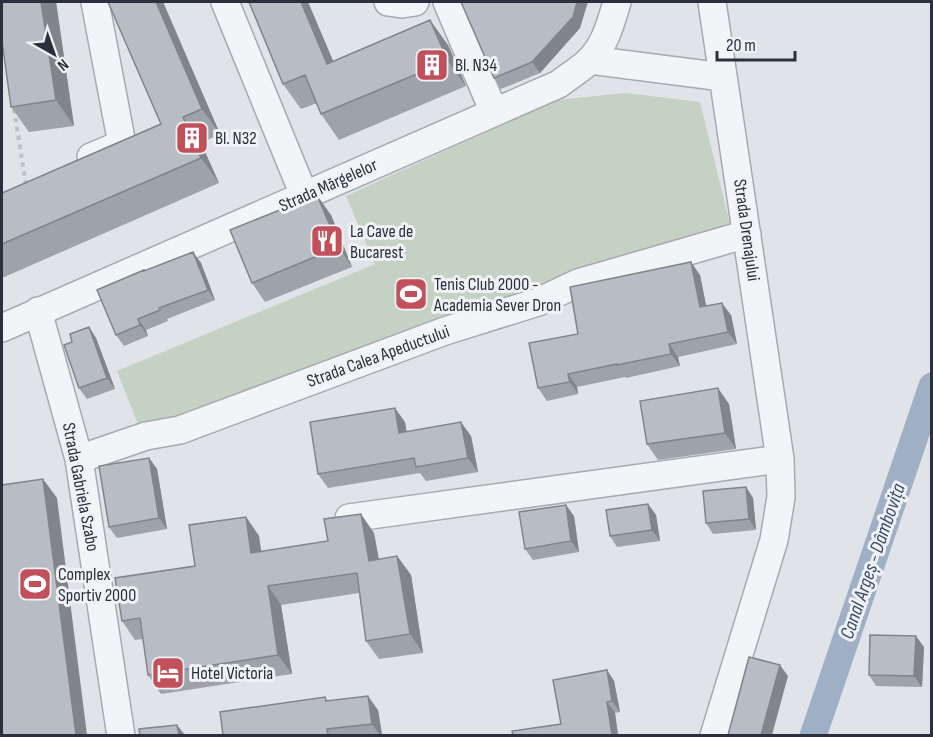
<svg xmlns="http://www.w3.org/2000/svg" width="933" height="737" viewBox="0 0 933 737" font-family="'Sofia Sans Condensed',sans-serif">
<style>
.pitch{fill:#c5d1c2}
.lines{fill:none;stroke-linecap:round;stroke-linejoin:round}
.canal{stroke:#9fafc5;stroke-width:27}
.minor-casing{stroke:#a6aab2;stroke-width:30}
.path{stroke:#bfc1c7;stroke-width:4;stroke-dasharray:4.5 4.5;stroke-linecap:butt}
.minor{stroke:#f3f4f7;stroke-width:27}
.wall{fill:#9ea2a9}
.shaded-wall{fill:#818489}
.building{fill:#b8bcc4;stroke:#818489;stroke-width:1.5}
.labels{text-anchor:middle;stroke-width:6;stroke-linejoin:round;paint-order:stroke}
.poi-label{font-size:18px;fill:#2a303e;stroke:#f0f2f6;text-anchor:start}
.street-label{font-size:18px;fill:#2a303e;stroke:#f0f2f6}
.water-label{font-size:20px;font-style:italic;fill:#384d6e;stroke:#f0f2f6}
</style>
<rect width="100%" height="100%" fill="#e0e3e8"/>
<path class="pitch" d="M626,93L700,102L732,232L418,325L423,345L148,450L117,371L375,264L346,196L556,100Z"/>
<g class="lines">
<path class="canal" d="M813,736L932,386"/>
<defs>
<path id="minor" d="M225,2L304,195
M388,2L402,4L415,2
M447,2L494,112
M712,2L780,459L781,497L774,540L714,736
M590,60L723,77
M91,157L122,144L95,2
M38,311L79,459L121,736
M2,328L559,84C569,76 581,69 589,61C605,46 611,22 617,2
M79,459L146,436L180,430L445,331L538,302L578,283L747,234
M349,518L780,459"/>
</defs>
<use href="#minor" class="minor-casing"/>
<path class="path" d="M14,109L26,185"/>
<use href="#minor" class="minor"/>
</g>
<path class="wall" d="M2,2H56L74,126L29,132L11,107Z
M108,2H163L220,134L201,143L219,183L2,278V193L161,124Z
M308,2L333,61L448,45L466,86L339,140L321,114L317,103L301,109L283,84Z
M580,28L540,73L501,89L494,78Z
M331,215L352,267L265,302L252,283Z
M193,252L201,263L215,300L167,319L168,321L146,330L148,336L124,346L116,335L145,271Z
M700,275L706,306L731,315L737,344L678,357L680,366L626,378L625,377L577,387L578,394L547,401L538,388L578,334Z
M89,327L96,338L115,389L87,399L79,388L72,342Z
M729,404L736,449L658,460L647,444Z
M405,422L406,432L471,436L478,472L426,481L420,473L328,488L318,474Z
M149,458L157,469L167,529L117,538L109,527Z
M746,487L753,498L756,530L713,534L706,523Z
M648,504L656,515L660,541L617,547L610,536Z
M574,516L579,552L533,560L525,549Z
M246,517L259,536L261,552L374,533L379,559L397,556L411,575L423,653L379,659L366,641L359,593L281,605L292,674L161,694L148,675L143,639L135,640L122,621L195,566Z
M924,647L922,687L876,686L869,675Z
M607,670L614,681L620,712L615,713L618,735H513L561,724Z
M325,697L328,701L378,710L382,735H223Z"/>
<path class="shaded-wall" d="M41,2H56L74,126L56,100Z
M156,2H163L220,134L202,109Z
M301,2H308L345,89L327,64Z
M577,2H588L580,28L540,73L532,62Z
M430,20L448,45L466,86L448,61Z
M183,117L201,143L219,183L201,158Z
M317,195L331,215L352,267L339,247Z
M193,252L201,263L215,300L208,290Z
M691,262L700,275L709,320L700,307Z
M722,303L731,315L737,344L728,332Z
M138,319L146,330L148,336L140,325Z
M89,327L96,338L115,389L107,378Z
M669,344L678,357L680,366L671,354Z
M568,374L577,387L578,394L570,382Z
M718,388L729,404L736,449L725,433Z
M395,408L405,422L409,447L399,433Z
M461,422L471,436L478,472L468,458Z
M149,458L157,469L167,529L159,518Z
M43,479L57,498L87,735H76Z
M746,487L753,498L756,530L749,519Z
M648,504L656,515L660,541L652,530Z
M566,505L574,516L579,552L571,541Z
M361,514L374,533L382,579L369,561Z
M246,517L259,536L264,572L251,553Z
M397,556L411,575L423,653L410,634Z
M268,586L281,605L292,674L278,655Z
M916,636L924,647L922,687L914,676Z
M780,665L788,676L772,735H761Z
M607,670L614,681L620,712L612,701Z
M368,696L378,710L382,735H380L372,724Z
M607,702L615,713L618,735H612Z
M177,725L185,735H179Z"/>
<path class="building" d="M2,2H41L56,100L11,107L2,41Z
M108,2H156L202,109L183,117L201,158L2,244V193L161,124Z
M249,2H301L327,64L430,20L448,61L321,114L305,75L283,84Z
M461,2H577L573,17L532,62L494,78Z
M317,195L339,247L252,283L230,230Z
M193,252L208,290L159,308L160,310L138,319L140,325L116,335L97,290L144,270V271Z
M691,262L700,307L722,303L728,332L669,344L671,354L617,365V364L568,374L570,382L538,388L529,343L578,334L570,287Z
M89,327L107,378L79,388L64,345L72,342L70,334Z
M718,388L725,433L647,444L640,401Z
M395,408L399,433L461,422L468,458L416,467L414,458L318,474L310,422Z
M149,458L159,518L109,527L99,466Z
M43,479L76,735H2V485Z
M746,487L749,519L706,523L703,491Z
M648,504L652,530L610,536L606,510Z
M566,505L571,541L525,549L519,512Z
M361,514L369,561L397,556L410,634L366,641L357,573L268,586L278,655L148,675L140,618L122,621L115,578L195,566L189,525L246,517L251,553L328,541L324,519Z
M870,635L916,636L914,676L869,675Z
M749,657L780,665L761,735H728Z
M607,670L612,701L607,702L612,735H513L512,731L561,724L553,680Z
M368,696L372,724L327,729L328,735H223L220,712L325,697L326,701Z
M177,725L179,735H140L139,729Z"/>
<defs>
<symbol id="building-square" viewBox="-11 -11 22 22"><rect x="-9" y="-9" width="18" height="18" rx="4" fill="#c2505a" stroke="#f0f2f6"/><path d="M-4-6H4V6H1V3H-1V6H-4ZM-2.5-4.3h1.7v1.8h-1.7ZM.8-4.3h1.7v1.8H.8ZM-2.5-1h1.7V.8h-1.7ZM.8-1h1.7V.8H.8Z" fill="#fff"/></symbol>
<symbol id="restaurant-square" viewBox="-11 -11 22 22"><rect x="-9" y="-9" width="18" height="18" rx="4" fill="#c2505a" stroke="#f0f2f6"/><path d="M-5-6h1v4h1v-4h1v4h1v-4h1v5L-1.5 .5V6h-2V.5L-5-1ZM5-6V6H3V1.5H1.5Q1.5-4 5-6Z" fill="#fff"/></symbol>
<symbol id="stadium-square" viewBox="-11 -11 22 22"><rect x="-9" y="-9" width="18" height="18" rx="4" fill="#c2505a" stroke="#f0f2f6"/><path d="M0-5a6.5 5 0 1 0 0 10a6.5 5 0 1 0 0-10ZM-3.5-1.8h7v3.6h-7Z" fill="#fff"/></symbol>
<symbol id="hotel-square" viewBox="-11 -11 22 22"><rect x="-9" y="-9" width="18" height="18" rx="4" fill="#c2505a" stroke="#f0f2f6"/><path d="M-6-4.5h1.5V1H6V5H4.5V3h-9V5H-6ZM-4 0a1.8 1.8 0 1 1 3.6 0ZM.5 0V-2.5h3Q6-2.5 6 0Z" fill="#fff"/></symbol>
</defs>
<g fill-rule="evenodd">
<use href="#building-square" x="413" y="46" width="38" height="38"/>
<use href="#building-square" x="173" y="119" width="38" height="38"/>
<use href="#restaurant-square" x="308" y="222" width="38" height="38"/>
<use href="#stadium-square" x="392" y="275" width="38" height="38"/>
<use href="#stadium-square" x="16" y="565" width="38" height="38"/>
<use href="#hotel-square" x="149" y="654" width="38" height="38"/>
</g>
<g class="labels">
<g class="poi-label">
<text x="455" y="71">Bl. N34</text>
<text x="215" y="144">Bl. N32</text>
<text x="350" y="237">La Cave de<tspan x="350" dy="21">Bucarest</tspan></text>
<text x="434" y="290">Tenis Club 2000 -<tspan x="434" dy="21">Academia Sever Dron</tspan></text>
<text x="58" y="580">Complex<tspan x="58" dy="21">Sportiv 2000</tspan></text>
<text x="191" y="679">Hotel Victoria</text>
</g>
<g class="street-label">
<text transform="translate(328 185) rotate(-24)" y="6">Strada Mărgelelor</text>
<text transform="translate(747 230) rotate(82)" y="6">Strada Drenajului</text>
<text transform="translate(378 356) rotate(-20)" y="6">Strada Calea Apeductului</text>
<text transform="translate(81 487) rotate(79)" y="6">Strada Gabriela Szabo</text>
</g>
<g class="water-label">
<text transform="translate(872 561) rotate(-71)" y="7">Canal Argeș - Dâmbovița</text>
</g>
</g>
<rect width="933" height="737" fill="none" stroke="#2a303e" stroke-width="6"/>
<g transform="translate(54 54) rotate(140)" stroke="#f0f2f6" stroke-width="4.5" paint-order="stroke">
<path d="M0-4.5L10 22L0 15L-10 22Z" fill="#2a303e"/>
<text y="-9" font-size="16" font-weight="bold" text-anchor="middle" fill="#2a303e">N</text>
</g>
<path d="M717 51v9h78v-9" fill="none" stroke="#2a303e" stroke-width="3"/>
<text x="726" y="51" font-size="18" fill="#2a303e" stroke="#f0f2f6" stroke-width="4.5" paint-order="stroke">20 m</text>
</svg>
